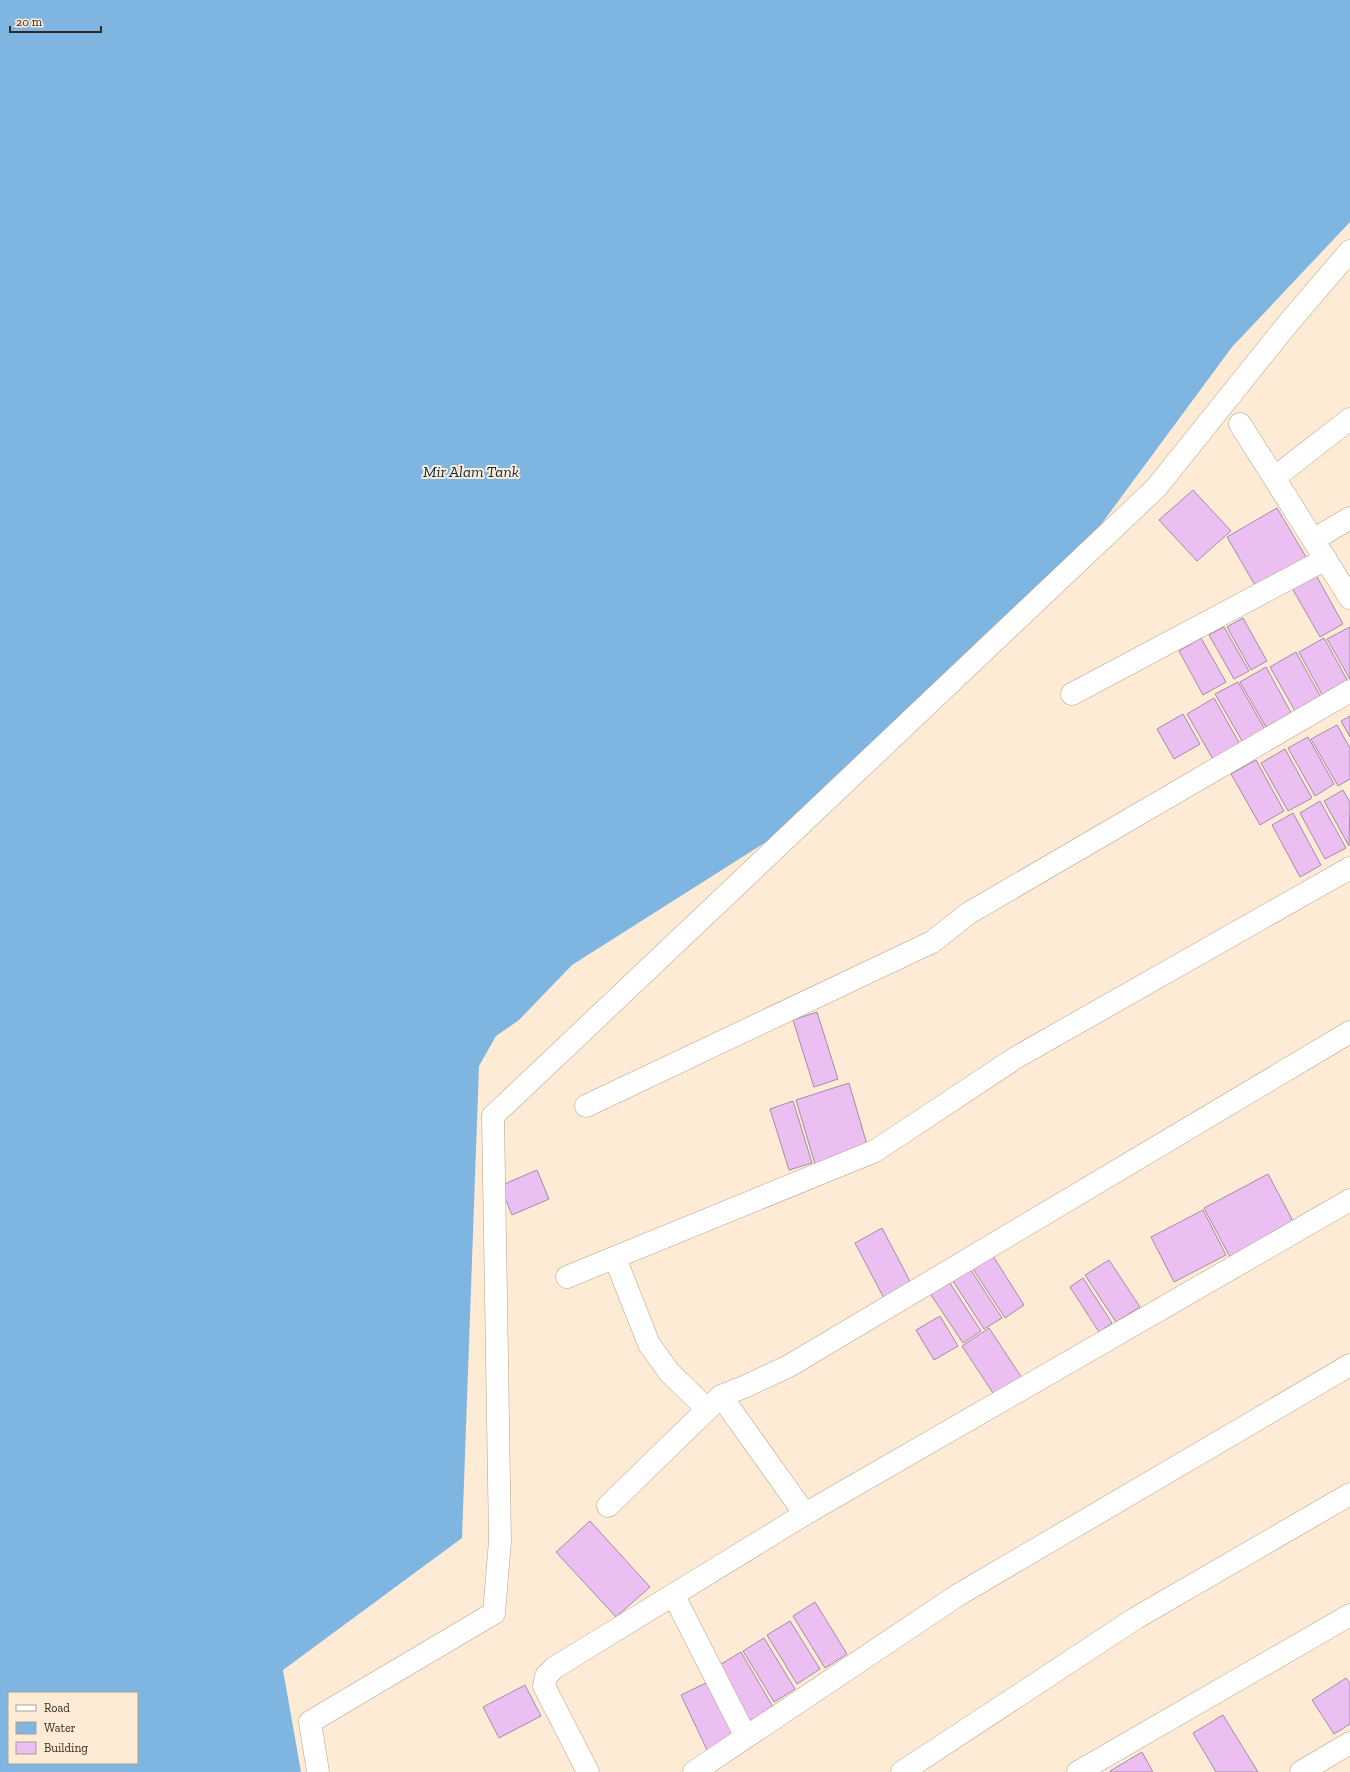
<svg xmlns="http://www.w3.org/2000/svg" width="1350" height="1772" viewBox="0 0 1350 1772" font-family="'Zilla Slab',serif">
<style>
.water{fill:#7fb5e1;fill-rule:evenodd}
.building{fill:#ecbff3;stroke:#a28da5}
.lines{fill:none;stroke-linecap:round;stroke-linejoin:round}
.minor-casing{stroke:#b7a189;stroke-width:23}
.minor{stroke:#fff;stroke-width:22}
.labels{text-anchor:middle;stroke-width:4;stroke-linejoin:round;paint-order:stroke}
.water-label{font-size:16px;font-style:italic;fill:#032e4b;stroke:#fdebd6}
</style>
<rect width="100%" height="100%" fill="#fdebd6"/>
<path class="water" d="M0,0H1350V222L1232,347L1094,534L780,833L572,965L519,1020L496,1036L479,1066L462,1538L283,1670L301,1772H0ZM9,1693H137V1763H9Z"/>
<path class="building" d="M1193,490L1231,531L1197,561L1159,520Z
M1277,508L1309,562L1259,592L1227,537Z
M1316,575L1343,624L1320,637L1292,588Z
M1243,618L1267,661L1251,670L1227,627Z
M1224,627L1249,671L1234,679L1209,635Z
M1350,627V679L1327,639Z
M1201,638L1226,682L1203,695L1179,651Z
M1324,638L1350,685L1326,702L1299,652Z
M1296,652L1324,703L1299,718L1270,667Z
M1266,667L1295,720L1270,734L1240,682Z
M1238,682L1267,733L1245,746L1215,694Z
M1214,698L1241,746L1214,761L1187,714Z
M1183,714L1200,744L1174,759L1157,729Z
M1350,716V737L1341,721Z
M1337,725L1350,748V779L1338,786L1311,739Z
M1308,737L1334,784L1315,796L1288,748Z
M1285,749L1312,798L1288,811L1261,763Z
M1256,760L1284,811L1260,825L1231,774Z
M1343,790L1350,802L1349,846L1324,801Z
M1320,801L1346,848L1325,859L1300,813Z
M1293,813L1321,865L1300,877L1272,825Z
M817,1012L838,1079L814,1087L793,1020Z
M849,1083L868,1148L815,1164L796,1100Z
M793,1101L812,1163L789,1170L770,1109Z
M537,1170L549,1199L512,1215L500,1186Z
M1268,1174L1294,1223L1230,1257L1204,1208Z
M1203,1210L1226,1255L1174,1282L1151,1237Z
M882,1228L913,1287L886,1302L855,1243Z
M993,1256L1024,1305L1005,1318L973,1269Z
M1109,1260L1140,1307L1116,1322L1085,1275Z
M969,1267L1002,1318L984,1329L951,1278Z
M1083,1278L1112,1323L1099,1332L1070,1287Z
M948,1280L981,1331L963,1343L929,1292Z
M940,1316L958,1346L934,1360L916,1330Z
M989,1328L1022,1378L995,1396L962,1346Z
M590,1521L650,1587L616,1617L556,1552Z
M815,1602L847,1654L825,1668L793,1616Z
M790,1621L820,1669L797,1684L767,1635Z
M764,1638L795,1689L774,1702L743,1651Z
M741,1652L773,1707L745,1724L713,1669Z
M1346,1678L1350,1683V1724L1334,1734L1312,1700Z
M710,1681L737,1738L708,1752L681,1695Z
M525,1685L541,1716L499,1738L483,1707Z
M1223,1715L1258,1772H1216L1193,1733Z
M1142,1752L1153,1772H1111L1110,1771Z"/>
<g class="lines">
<defs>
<path id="minor" d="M1240,424L1350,598
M1274,478L1350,419
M1313,540L1350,518
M1072,694L1326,559
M586,1106L932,942L969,913L1350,691
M615,1258L649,1344L669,1372L707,1409
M567,1277L875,1151L1017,1057L1350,868
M721,1396L805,1514
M608,1506L721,1396L744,1387L789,1366L1350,1032
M674,1596L746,1737
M318,1772L310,1722L494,1613L500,1541L493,1116L1156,488L1290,321L1350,251
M588,1772L544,1686L546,1676L554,1668L805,1514L1350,1200
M694,1772L958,1595L1350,1365
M902,1772L1136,1618L1350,1494
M1078,1772L1350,1615
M1301,1772L1350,1743"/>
</defs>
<use href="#minor" class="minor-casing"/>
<use href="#minor" class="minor"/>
</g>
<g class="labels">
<g class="water-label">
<text x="471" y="477">Mir Alam Tank</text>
</g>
</g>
<rect x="8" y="1692" width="130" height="72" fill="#fdebd6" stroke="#ad9f8e"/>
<rect x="16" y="1705" width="20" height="6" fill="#ffffff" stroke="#ad9f8e"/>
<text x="44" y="1712" font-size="12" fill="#342c22">Road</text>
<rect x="16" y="1722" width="20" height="12" fill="#7fb5e1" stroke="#ad9f8e"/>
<text x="44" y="1732" font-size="12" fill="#342c22">Water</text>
<rect x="16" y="1742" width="20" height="12" fill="#ecbff3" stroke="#ad9f8e"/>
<text x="44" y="1752" font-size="12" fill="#342c22">Building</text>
<path d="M10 26v6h91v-6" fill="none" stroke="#342c22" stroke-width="2"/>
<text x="16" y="26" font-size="12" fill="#342c22" stroke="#fdebd6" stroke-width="3" paint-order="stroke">20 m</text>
</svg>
